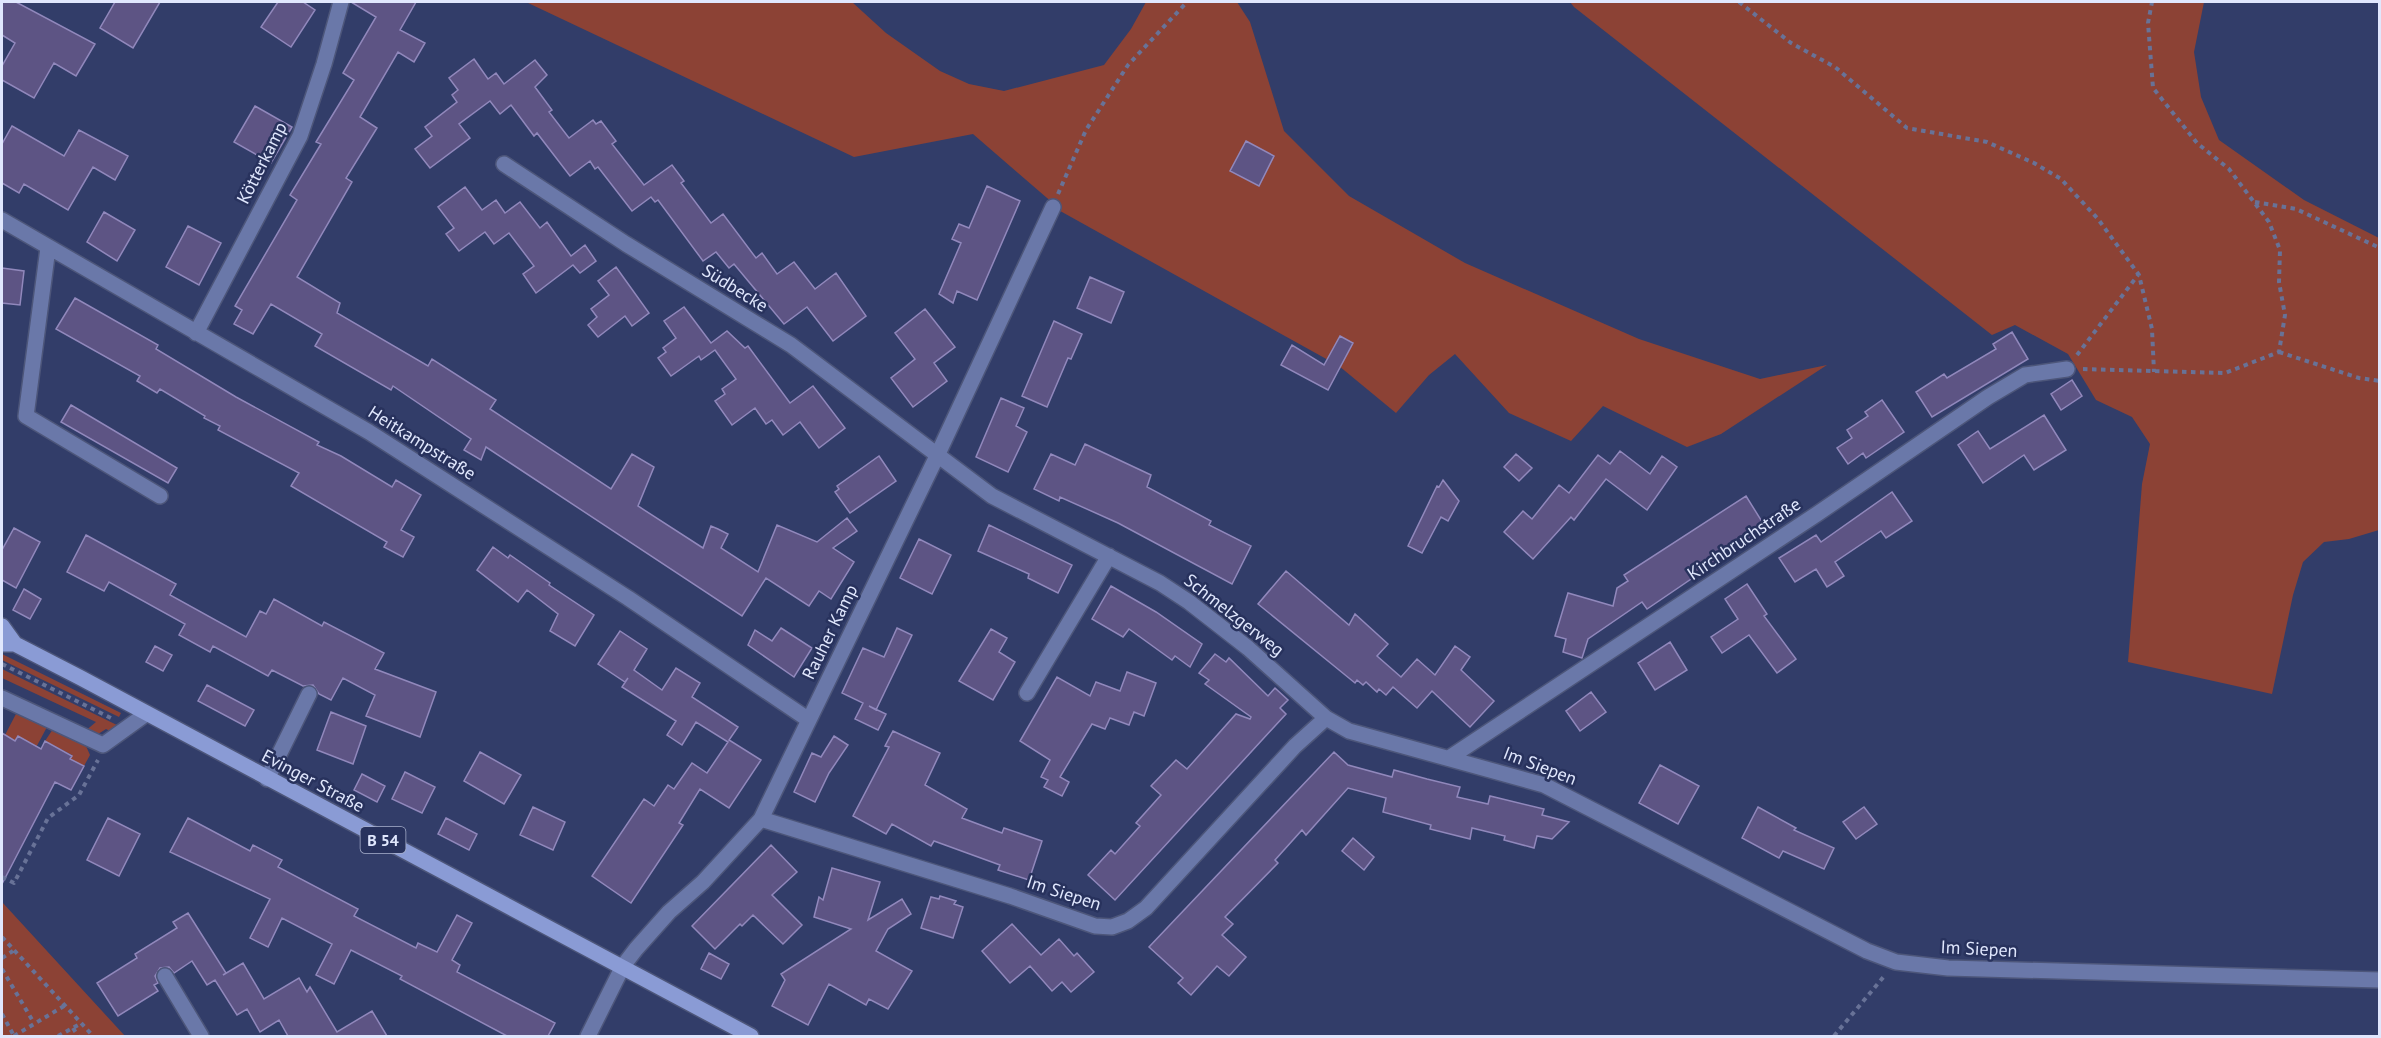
<svg xmlns="http://www.w3.org/2000/svg" width="2381" height="1038" viewBox="0 0 2381 1038" font-family="'PT Sans',sans-serif">
<style>
.green{fill:#8c4235}
.building{fill:#5d5484;stroke:#9188bc;stroke-width:1.5}
.lines{fill:none;stroke-linecap:round;stroke-linejoin:round}
.minor-casing{stroke:#4d567a;stroke-width:18}
.major-casing{stroke:#4d567a;stroke-width:18}
.path{stroke:#687297;stroke-width:4;stroke-dasharray:4.5 4.5;stroke-linecap:butt}
.minor{stroke:#6a78a9;stroke-width:15}
.major{stroke:#8a9bd5;stroke-width:15}
.labels{text-anchor:middle;stroke-width:5;stroke-linejoin:round;paint-order:stroke}
.shield{fill:#28325d;stroke:#a9b1cd;stroke-width:1.5}
.shield-label{font-size:16px;font-weight:bold;fill:#e0e7fd}
.street-label{font-size:18px;fill:#e0e7fd;stroke:#28325d}
</style>
<rect width="100%" height="100%" fill="#323d69"/>
<path class="green" d="M526,2H852L886,33L940,71L969,84L1004,91L1104,65L1131,29L1146,2H1237L1250,22L1284,131L1349,196L1465,263L1639,339L1760,379L1827,365L1721,434L1687,447L1603,406L1571,441L1509,413L1455,354L1429,375L1396,413L1339,366L1053,207L1054,204L973,134L854,157Z
M1570,2H2204L2194,52L2201,97L2219,140L2304,200L2379,238V530L2349,539L2324,542L2303,562L2293,595L2272,694L2128,662L2142,484L2150,444L2132,417L2096,400L2068,354L2015,325L1992,335L1574,7Z
M2,654L121,713L119,717L2,660Z
M2,669L121,727L114,733L106,729L95,736L84,732L96,722L2,678Z
M17,712L47,727L32,755L35,745L18,737L15,741L5,735Z
M53,729L86,746L90,755L84,766L70,759L72,755L45,741Z
M2,902L125,1036H2Z"/>
<path class="building" d="M2,2H16L95,44L76,76L54,63L34,98L2,80V66L15,43L2,35Z
M115,2H160L133,48L100,28Z
M278,2H303L315,10L291,47L261,27Z
M351,2H416L400,30L425,43L414,62L398,52L360,117L377,128L346,178L352,182L297,277L340,303L337,313L428,366L432,359L496,400L490,409L611,489L632,454L654,467L638,506L703,548L711,526L718,529L728,534L721,548L758,572L777,525L817,542L847,518L857,531L833,548L854,562L831,599L819,591L809,606L766,578L742,616L486,447L481,460L464,450L471,439L393,386L391,390L315,346L322,334L271,304L253,334L234,324L242,310L235,306L297,200L290,195L321,144L316,142L354,80L343,73L376,17Z
M474,59L488,79L496,73L504,84L535,60L547,75L535,87L552,110L549,112L569,138L593,120L596,124L601,121L616,141L612,144L644,185L672,165L684,181L681,183L711,223L723,214L756,258L762,253L777,274L794,262L815,289L836,273L866,316L833,341L807,307L784,324L734,264L729,268L716,252L703,261L658,200L655,202L651,197L632,211L598,167L595,169L590,161L570,176L537,133L534,136L511,105L500,114L490,101L459,124L470,138L430,168L415,149L432,136L425,127L457,102L452,95L458,90L449,78Z
M255,106L292,127L271,163L234,142Z
M12,126L64,156L79,130L128,156L115,180L93,167L68,210L24,184L19,193L2,183V144Z
M1246,141L1274,156L1259,186L1230,171Z
M987,186L1020,201L977,300L957,291L953,303L939,294L961,243L952,239L959,224L969,228Z
M465,187L482,210L496,200L505,213L520,202L540,228L547,222L571,256L585,245L596,261L580,273L573,265L536,293L523,274L534,266L509,233L494,244L485,232L459,251L446,234L454,228L438,207Z
M104,212L135,230L117,261L87,242Z
M188,226L221,243L199,285L166,267Z
M616,267L649,313L632,326L625,316L598,337L588,325L597,317L591,309L609,295L598,281Z
M2,268L24,271L20,305L2,303Z
M1090,277L1124,292L1111,323L1077,308Z
M75,298L158,345L156,349L236,397L319,442L317,445L341,456L392,487L396,480L421,495L401,530L414,537L403,557L384,547L387,542L291,486L299,473L218,430L220,426L204,418L205,416L160,389L157,393L137,381L140,376L56,329Z
M684,307L711,343L727,331L745,348L748,346L790,403L813,386L845,428L819,448L800,422L783,435L772,420L766,424L755,408L732,425L715,401L725,394L722,389L736,379L715,350L701,360L699,356L671,376L658,358L666,352L663,348L676,338L664,321Z
M925,309L955,347L934,363L947,381L913,407L891,378L915,359L895,333Z
M1054,321L1082,334L1071,359L1068,358L1047,407L1022,396Z
M2012,332L2028,359L1932,417L1916,392L1944,374L1947,378L1996,349L1993,344Z
M1340,336L1353,343L1328,390L1281,365L1292,345L1324,365Z
M2072,380L2082,396L2061,410L2051,394Z
M1001,398L1024,408L1016,426L1027,432L1008,472L976,457Z
M1882,400L1904,432L1866,458L1863,453L1848,464L1837,448L1852,438L1847,430L1868,416L1865,412Z
M71,405L177,468L168,483L61,422Z
M2044,415L2066,450L2034,470L2024,455L1983,483L1958,445L1978,431L1990,449Z
M1085,444L1151,475L1147,487L1211,521L1209,525L1251,546L1232,584L1118,523L1060,497L1059,501L1034,489L1051,454L1075,465Z
M1620,451L1650,474L1662,456L1677,467L1647,510L1606,479L1574,520L1571,517L1533,559L1504,532L1523,511L1532,519L1559,485L1569,493L1598,455L1610,464Z
M1516,454L1532,468L1519,481L1504,467Z
M879,456L896,481L850,513L835,492L839,489L837,486Z
M1443,480L1459,501L1448,521L1441,517L1422,553L1408,546L1437,486L1439,487Z
M1892,492L1912,521L1886,538L1881,531L1835,562L1844,576L1827,587L1816,569L1795,582L1779,558L1816,535L1821,542Z
M1746,496L1766,528L1647,609L1642,602L1588,639L1582,658L1563,652L1566,639L1555,636L1568,593L1613,606L1617,588L1628,581L1624,575Z
M989,525L1072,565L1058,593L1028,578L1029,574L978,551Z
M14,528L40,542L16,588L2,580V550Z
M86,535L176,584L170,595L246,637L260,611L266,614L274,599L322,626L324,622L384,653L375,669L436,692L420,737L366,716L375,695L343,678L331,700L319,694L313,685L303,686L272,670L268,676L213,646L210,652L179,635L185,624L109,582L104,591L67,572Z
M919,539L951,555L932,594L900,578Z
M493,547L508,558L510,555L550,583L549,585L594,615L575,646L550,631L558,614L527,590L518,602L477,570Z
M1286,571L1349,625L1355,614L1388,644L1377,656L1401,677L1417,659L1435,675L1455,646L1470,657L1461,670L1494,701L1470,727L1432,691L1417,708L1393,687L1386,695L1379,689L1377,692L1366,682L1363,685L1357,680L1355,683L1258,604Z
M1747,584L1767,614L1764,616L1796,659L1777,673L1749,635L1722,653L1711,637L1738,619L1725,599Z
M1111,586L1156,612L1202,644L1190,667L1175,656L1172,660L1129,629L1123,637L1092,619Z
M24,589L41,599L30,619L13,610Z
M781,628L812,648L794,677L748,645L755,630L772,641Z
M897,628L912,635L876,710L869,706L886,714L878,730L855,719L863,703L842,693L863,648L884,657Z
M991,629L1007,638L999,652L1015,662L993,700L959,681Z
M620,631L647,649L634,670L662,690L676,668L700,683L692,697L738,727L729,740L761,760L729,808L700,789L679,823L683,825L631,903L592,876L644,799L654,806L668,785L674,789L692,763L707,773L728,742L696,722L682,745L667,735L676,721L622,687L628,678L625,682L598,664Z
M1670,642L1687,670L1655,690L1638,663Z
M155,646L172,655L163,671L146,662Z
M1215,654L1226,662L1229,658L1268,696L1275,688L1288,700L1280,708L1286,714L1115,900L1088,875L1111,850L1115,854L1140,826L1136,823L1161,795L1151,786L1176,760L1187,769L1236,714L1250,719L1251,717L1205,684L1209,680L1199,673Z
M1127,672L1156,683L1144,716L1134,712L1129,725L1110,718L1105,729L1092,724L1060,777L1069,782L1062,796L1044,787L1048,780L1041,777L1050,760L1020,741L1057,677L1090,696L1096,682L1120,691Z
M207,685L254,710L245,726L198,701Z
M1591,692L1606,712L1580,731L1566,711Z
M331,712L366,726L353,764L317,750Z
M893,731L940,753L925,785L967,809L962,818L1002,833L1004,828L1042,841L1029,880L998,870L1000,865L934,841L931,846L892,824L886,834L853,816L889,747L885,746Z
M2,733L15,741L18,736L41,749L45,741L72,756L70,759L84,766L71,790L55,782L2,884Z
M834,736L848,745L829,773L815,802L794,792L812,753L821,757Z
M480,752L521,775L504,804L464,781Z
M1334,752L1348,765L1392,777L1394,770L1427,779L1460,787L1457,797L1488,804L1490,796L1544,809L1542,815L1569,822L1552,839L1537,836L1534,848L1504,840L1505,836L1472,828L1470,839L1430,829L1431,825L1383,812L1386,798L1348,788L1306,835L1302,830L1275,860L1278,863L1225,917L1233,924L1222,935L1246,957L1229,976L1217,966L1191,995L1178,983L1183,978L1149,947Z
M1660,765L1699,786L1678,824L1639,803Z
M405,772L435,787L422,813L392,799Z
M362,774L385,786L377,802L354,790Z
M533,807L565,822L553,850L520,835Z
M1758,807L1796,828L1794,830L1834,848L1824,869L1783,851L1779,858L1742,838Z
M1864,807L1877,824L1856,839L1843,822Z
M108,818L140,834L119,876L87,860Z
M188,818L250,851L253,845L282,860L278,867L358,909L354,916L416,948L418,943L437,952L457,915L472,923L452,960L460,965L457,972L555,1023L548,1036H507L400,979L402,976L351,950L334,984L316,975L332,944L282,918L268,947L250,938L270,899L170,852Z
M446,818L477,834L469,850L438,834Z
M1353,838L1374,857L1364,870L1342,851Z
M771,845L797,872L772,895L802,925L783,944L753,915L742,926L740,924L715,949L692,926Z
M832,868L880,882L868,920L902,899L911,914L888,929L876,951L912,971L888,1009L869,999L866,1005L829,984L808,1025L772,1006L785,980L781,974L851,929L814,917L819,897L823,900Z
M940,896L956,901L954,904L963,907L953,938L921,928L931,897L939,899Z
M188,913L226,973L223,975L243,963L264,999L299,978L307,992L310,987L337,1032L372,1011L387,1036H288L279,1020L260,1032L247,1009L237,1015L215,980L207,985L192,961L174,973L169,967L160,968L155,976L158,983L154,985L158,991L118,1016L97,983L137,958L135,954L177,928L173,922Z
M1012,924L1041,955L1059,939L1074,956L1077,953L1094,972L1071,992L1062,982L1052,991L1030,966L1010,983L982,951Z
M709,953L729,964L721,979L701,969Z"/>
<g class="lines">
<defs>
<path id="minor" d="M504,164L626,244L791,345L992,496L1160,583L1189,602L1248,648L1326,718L1349,731L1544,785L1867,951L1896,962L1948,968L2380,980
M2,220L369,432L628,598L809,720
M48,248L26,416L160,496
M196,333L300,136L324,64L341,2
M1027,693L1109,556
M2,698L103,745L146,714
M1449,758L1817,514L1988,397L2025,375L2067,369
M267,779L309,694
M761,819L1010,896L1095,926L1112,927L1128,921L1146,908L1295,746L1326,718
M165,976L201,1036
M588,1036L623,966L636,949L669,912L703,882L761,819L937,456L1053,207"/>
<path id="major" d="M2,626L15,644
M2,644H15L81,678L751,1036"/>
</defs>
<use href="#minor" class="minor-casing"/>
<use href="#major" class="major-casing"/>
<path class="path" d="M1739,2L1791,43L1835,67L1907,128L1987,142L2034,163L2061,179L2098,219L2139,275L2152,329L2154,372
M1058,194L1086,130L1128,65L1187,2
M2255,202L2296,209L2380,248
M2279,352L2359,378L2380,381
M2077,355L2138,275
M2083,369L2225,373L2279,352L2285,315L2279,282L2280,250L2269,222L2229,169L2197,143L2153,88L2148,23L2152,2
M2,664L111,718
M2,877L14,883L48,818L79,795L98,760
M2,937L93,1036
M2,958L13,951
M2,969L34,1023
M2,1014L14,1036
M73,1028L78,1036
M14,1036L64,1006
M58,1036L80,1024
M1834,1036L1886,974"/>
<use href="#minor" class="minor"/>
<use href="#major" class="major"/>
</g>
<g class="labels">
<rect class="shield" x="360.5" y="827" width="45" height="26" rx="4.5"/>
<g class="shield-label">
<text x="383" y="846">B 54</text>
</g>
<g class="street-label">
<text transform="translate(262 163) rotate(-63)" y="6">Kötterkamp</text>
<text transform="translate(735 288) rotate(32)" y="6">Südbecke</text>
<text transform="translate(422 443) rotate(32)" y="6">Heitkampstraße</text>
<text transform="translate(1744 539) rotate(-34)" y="6">Kirchbruchstraße</text>
<text transform="translate(1234 615) rotate(38)" y="6">Schmelzgerweg</text>
<text transform="translate(830 632) rotate(-64)" y="6">Rauher Kamp</text>
<text transform="translate(1540 766) rotate(21)" y="6">Im Siepen</text>
<text transform="translate(313 781) rotate(28)" y="6">Evinger Straße</text>
<text transform="translate(1064 893) rotate(18)" y="6">Im Siepen</text>
<text transform="translate(1979 949) rotate(3)" y="6">Im Siepen</text>
</g>
</g>
<rect width="2381" height="1038" fill="none" stroke="#e0e7fd" stroke-width="6"/>
</svg>
